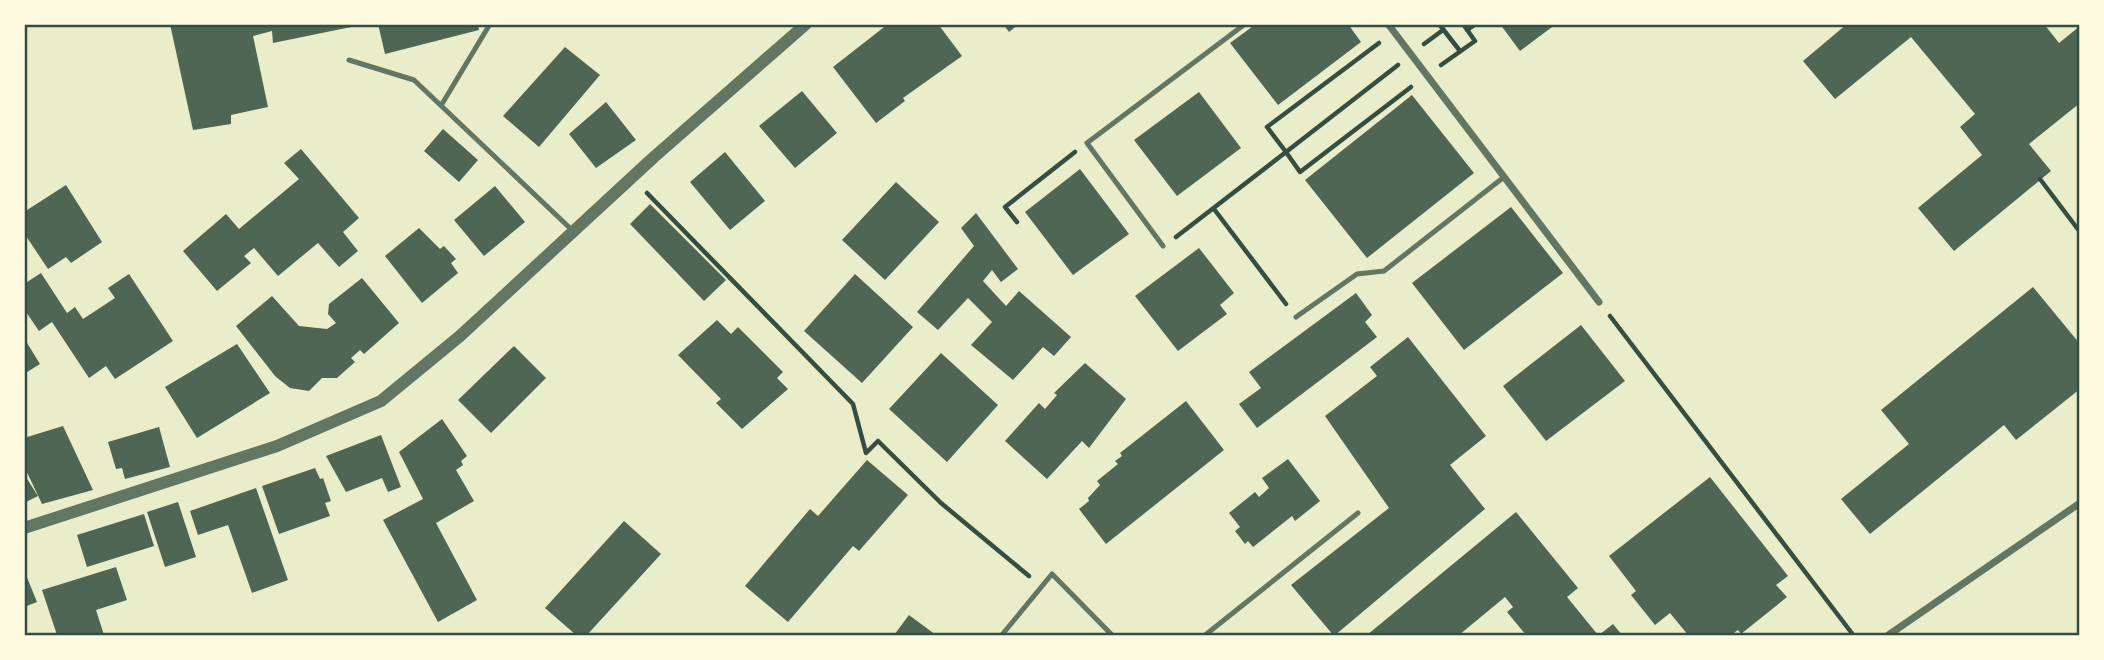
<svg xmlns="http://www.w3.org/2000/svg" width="2104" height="660" viewBox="0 0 2104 660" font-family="Raleway,sans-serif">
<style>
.building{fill:#4f6655}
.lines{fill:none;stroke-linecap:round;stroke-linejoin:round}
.path{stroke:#344e41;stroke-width:4.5}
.service{stroke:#617663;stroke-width:5}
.minor{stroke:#617663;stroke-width:7}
.tertiary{stroke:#617663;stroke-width:12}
.neatline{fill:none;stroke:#344e41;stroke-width:2.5}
</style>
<rect width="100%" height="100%" fill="#e9edc9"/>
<path class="building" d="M170,24H356V26L273,43L272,31L253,36L268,107L231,115V124L193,130Z
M378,24H478L479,30L385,54Z
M888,24H938L962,56L903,98L905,101L876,123L833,67Z
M1003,24H1019L1009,32Z
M1256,24H1348L1361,42L1278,105L1230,43Z
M1500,24H1556L1520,51Z
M1847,24H2044L2059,43L2080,26V103L2029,144L2051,171L1954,251L1918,208L1982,155L1960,127L1975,114L1911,37L1835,99L1803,61Z
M565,47L600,75L539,147L503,116Z
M802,91L837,133L795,168L759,126Z
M1199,92L1241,148L1177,196L1134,140Z
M1412,95L1474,173L1367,258L1305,180Z
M606,102L636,140L596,168L569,134Z
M443,129L478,160L459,182L424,151Z
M301,149L359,218L343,232L358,251L339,267L318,243L278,276L254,248L244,256L251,263L217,291L183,251L226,214L239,229L299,179L284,163Z
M725,152L765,201L730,230L690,182Z
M1080,169L1129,234L1073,275L1025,212Z
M896,182L939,222L885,280L842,240Z
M66,185L102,242L71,263L66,257L48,269L24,233V212Z
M495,186L525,222L484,256L454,220Z
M650,204L726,280L704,301L630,224Z
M1511,207L1563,273L1464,350L1412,283Z
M976,213L1018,269L1001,282L992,270L983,281L1006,306L1019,291L1071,337L1054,356L1043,347L1013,380L971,345L992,322L968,298L938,330L917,312L974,246L961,228Z
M419,228L440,249L444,246L456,259L451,263L458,273L422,303L385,256Z
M1199,248L1234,293L1220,305L1227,314L1178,351L1135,296Z
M41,273L67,313L75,307L83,319L115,298L108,288L129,274L173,341L115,379L106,366L89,378L52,322L39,331L24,309V284Z
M855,274L913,327L862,383L804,331Z
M362,278L399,323L364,354L360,350L351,358L355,362L337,378H322L309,391L290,388L275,376L236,326L272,296L299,326L327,329L336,323L328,314L329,304Z
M2033,287L2080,344V389L2016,440L2004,425L1870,534L1841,499L1909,444L1881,410Z
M1356,293L1372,315L1365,322L1377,337L1257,428L1239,404L1261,388L1249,372Z
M717,320L731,334L738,327L783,372L777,378L788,389L742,429L716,403L721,399L678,355Z
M1581,325L1625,381L1546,441L1503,386Z
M1408,337L1486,436L1450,465L1485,509L1334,636L1291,585L1389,508L1325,416L1377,376L1370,367Z
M24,338L40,364L24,374Z
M237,344L270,393L197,438L165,387Z
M514,346L546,378L491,433L458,400Z
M941,353L998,405L947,462L889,409Z
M1085,363L1126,399L1089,448L1082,441L1047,479L1005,441L1039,403L1045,409L1057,395L1054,393Z
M1186,401L1224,450L1106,544L1079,509L1089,501L1088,498L1100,485L1097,481L1118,464L1115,461L1122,456L1120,453Z
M442,419L467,456L461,461L463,465L456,470L474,501L436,523L477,600L438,622L383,520L423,499L399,452Z
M63,426L93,490L42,504L24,466V438Z
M159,427L170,467L125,479L122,468L116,469L108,442Z
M381,435L401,487L388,492L382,478L346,492L326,456Z
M1288,459L1320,501L1295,521L1292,516L1253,547L1248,541L1245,544L1235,531L1240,527L1229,513L1255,492L1259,497L1269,488L1262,478Z
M867,460L908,495L859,551L853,546L788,622L745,586L810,509L818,516Z
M315,468L320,479L323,478L331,501L325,503L330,516L279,534L262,486Z
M24,474L38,496L24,503Z
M1710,477L1788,576L1776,585L1787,597L1741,634L1738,630L1731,635H1688L1670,613L1655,625L1631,595L1636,591L1609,556Z
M256,488L288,580L252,593L228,525L198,535L190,511Z
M178,502L196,557L165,567L147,512Z
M1516,512L1578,588L1567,597L1598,635H1526L1507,612L1513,607L1505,597L1459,635H1367Z
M144,514L154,546L87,567L77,535Z
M624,521L661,554L587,635H576L545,608Z
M116,567L127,600L96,610L104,635H57L42,590Z
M24,570L37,602L24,607Z
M909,615L936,635H894Z
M1613,624L1622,635H1599Z"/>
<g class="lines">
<path class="path" d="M1439,24L1460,51
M1467,30L1476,24
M1424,44L1443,30
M1398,65L1286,152L1300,172L1411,87
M1441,65L1475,41L1463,24
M2040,179L2080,232
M647,193L853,404L866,453L878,441L941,503L1029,576
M1214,209L1286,304
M1017,222L1005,207L1075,152
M1176,237L1286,152L1267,127L1379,43
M1610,316L1854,636"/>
<path class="service" d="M349,60L414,80L573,231
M442,104L490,24
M1163,246L1087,143L1245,24
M1296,317L1357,274L1384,271L1504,177
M1001,636L1052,574L1113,636
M1204,636L1358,513"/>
<path class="minor" d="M1388,24L1599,302
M1887,636L2080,503"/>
<path class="tertiary" d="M24,528L277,446L381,401L460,336L654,157L806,24"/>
</g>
<rect width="2104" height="660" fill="none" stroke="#fefae0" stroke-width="52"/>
<rect x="26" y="26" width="2052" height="608" class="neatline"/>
</svg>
